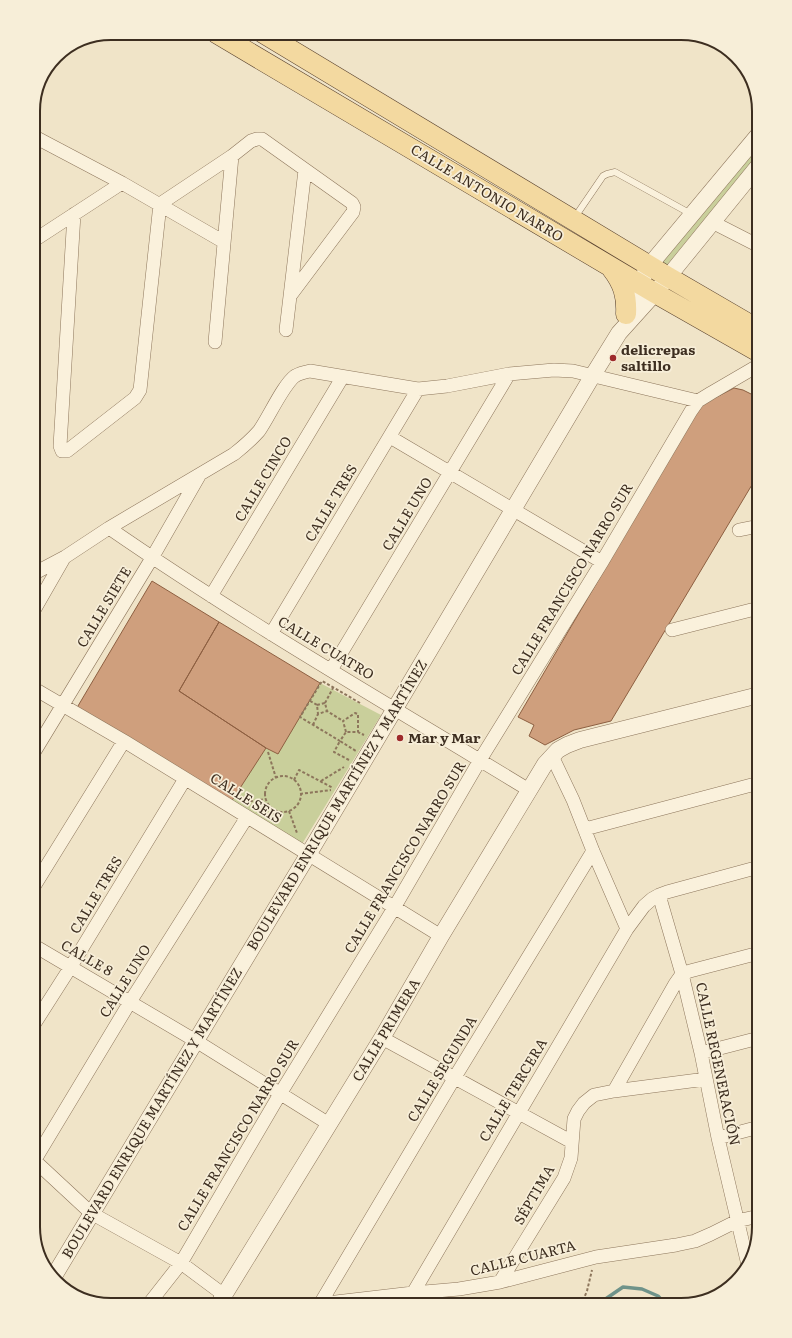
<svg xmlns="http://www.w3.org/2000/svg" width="792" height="1338" viewBox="0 0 792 1338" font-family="Literata,serif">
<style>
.green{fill:#c9cf9b}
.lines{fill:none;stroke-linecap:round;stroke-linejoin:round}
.stream{stroke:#6f938a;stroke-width:3.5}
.building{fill:#cf9f7d;stroke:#8d5f41}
.service-casing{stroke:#8d765c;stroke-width:7}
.minor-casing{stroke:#8d765c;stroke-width:14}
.tertiary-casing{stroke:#8d765c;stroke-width:17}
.primary-casing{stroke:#5b4430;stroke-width:21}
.path{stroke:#8d765c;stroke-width:2;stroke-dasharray:3 2;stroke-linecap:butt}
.service{stroke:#faf1dc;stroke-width:6}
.minor{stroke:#faf1dc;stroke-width:13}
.tertiary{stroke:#faf1dc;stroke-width:16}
.primary{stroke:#f3d9a0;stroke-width:20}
.poi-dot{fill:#9e2a2b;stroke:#f7eed8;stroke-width:1.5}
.labels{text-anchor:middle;stroke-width:3.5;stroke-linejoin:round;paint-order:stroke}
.street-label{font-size:14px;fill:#3d2e20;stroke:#f7eed8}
.poi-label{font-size:14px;font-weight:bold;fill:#3d2e20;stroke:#f7eed8;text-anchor:start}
.rim{fill:none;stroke:#3d2e20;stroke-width:2}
</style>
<rect width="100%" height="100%" fill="#f0e4c8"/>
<path class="green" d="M759,141V153L666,266L661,259Z
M320,683L381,715L302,844L231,802L266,748L278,753Z"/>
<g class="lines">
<path class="stream" d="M543,1305L569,1301L592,1304L604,1300L623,1287L642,1289L658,1296L666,1305"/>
</g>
<path class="building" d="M734,388L743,390L759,398V473L611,721L574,730L545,745L529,736L534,725L518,717L701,405Z
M152,581L219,622L179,691L266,748L231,802L75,711Z
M219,622L320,683L278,754L266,748L179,691Z"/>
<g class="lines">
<defs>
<path id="service" d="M575,217L603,176L607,174L615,172L691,214"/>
<path id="minor" d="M33,136L122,183L224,242
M74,214L60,446L62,451H67L135,398L140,390L160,204L232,156L251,141L257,139H262L352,203L354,207L353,212L290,296
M712,222L759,246
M33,241L122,183
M286,330L305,170
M215,342L232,156
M390,437L602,562
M109,528C245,622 388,704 529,790
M739,530L759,526
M33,574L65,557L109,528L234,454C243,447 251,440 259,431C269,417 283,385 295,376C300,373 305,372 310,371L418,389L447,386L509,374L554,370L573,371L698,401
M211,596L342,378
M33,612L64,558
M672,630L759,608
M271,634L418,389
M331,670L509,374
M33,688L124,741L441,936
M33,754L152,558L199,476
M552,756L573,800L593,851L627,929
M585,829L759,783
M33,888L124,741
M659,895L682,974L701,1053L718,1138L748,1265
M33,945L196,1041L329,1124
M33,1026L70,968L185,779
M382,1038L572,1142
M701,1053L759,1038
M614,1091L675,984L682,974L690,971L759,953
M718,1138L759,1127
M35,1161L91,1213L181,1263L224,1295
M33,1163L130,1002L247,817
M500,1282L564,1178L571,1158L574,1119L578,1111L584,1103L594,1095L614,1091L706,1079
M413,1293L627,929L644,906L652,899L659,895L667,892L759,867
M320,1304L455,1077L593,851
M148,1305L181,1263L280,1094L394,908L480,760L602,562L691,411L698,401L711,393L759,365
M310,1305L413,1293L459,1289L500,1282L596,1257L676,1245L695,1241L711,1234L737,1221L759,1216"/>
<path id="tertiary" d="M634,295L639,284L649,266L759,134
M54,1276L308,855L593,375L619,333L655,293L759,165
M218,1305L382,1038L441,936L545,764L558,750L567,745L580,740L759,695"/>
<path id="primary" d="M216,33L655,293L759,352
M263,33L668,277L759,330
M612,269C623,283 627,296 626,314"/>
</defs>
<use href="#service" class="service-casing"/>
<use href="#minor" class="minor-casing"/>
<use href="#tertiary" class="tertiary-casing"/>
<use href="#primary" class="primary-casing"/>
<path class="path" d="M310,701L317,705L318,714L327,711L343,721
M325,703L333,688
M360,703L322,681L300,717L340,741L346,732H358L364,735
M317,705L325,703L327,711
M313,725L318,714
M346,732L343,721L355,713L358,714V732
M268,752L276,778
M349,760L334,752L340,741L356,751
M265 794a18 18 0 1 1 36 0a18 18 0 1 1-36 0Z
M294,780L299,770L333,788
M321,781L344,767
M300,794L331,790
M245,802L266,799
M289,811L297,833
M271,819L275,810
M581,1305L587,1291L592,1270"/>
<use href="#service" class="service"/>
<use href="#minor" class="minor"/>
<use href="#tertiary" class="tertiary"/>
<use href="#primary" class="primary"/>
</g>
<g class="poi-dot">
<circle cx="613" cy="358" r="4"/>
<circle cx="400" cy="738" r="4"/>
</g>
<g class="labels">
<g class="street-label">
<text transform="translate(487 193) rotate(31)" y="5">CALLE ANTONIO NARRO</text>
<text transform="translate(263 479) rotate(-59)" y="5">CALLE CINCO</text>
<text transform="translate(331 503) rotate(-59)" y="5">CALLE TRES</text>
<text transform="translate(407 514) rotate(-59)" y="5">CALLE UNO</text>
<text transform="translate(572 579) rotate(-59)" y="5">CALLE FRANCISCO NARRO SUR</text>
<text transform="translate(104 607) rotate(-59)" y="5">CALLE SIETE</text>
<text transform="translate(326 648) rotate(31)" y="5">CALLE CUATRO</text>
<text transform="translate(246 798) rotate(32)" y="5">CALLE SEIS</text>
<text transform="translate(337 805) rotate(-59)" y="5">BOULEVARD ENRIQUE MARTÍNEZ Y MARTÍNEZ</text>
<text transform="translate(405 857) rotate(-59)" y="5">CALLE FRANCISCO NARRO SUR</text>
<text transform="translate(96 895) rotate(-59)" y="5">CALLE TRES</text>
<text transform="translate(87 958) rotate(30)" y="5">CALLE 8</text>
<text transform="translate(125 981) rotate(-58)" y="5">CALLE UNO</text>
<text transform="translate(386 1030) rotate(-59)" y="5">CALLE PRIMERA</text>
<text transform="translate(718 1064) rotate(78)" y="5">CALLE REGENERACIÓN</text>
<text transform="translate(442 1069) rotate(-59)" y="5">CALLE SEGUNDA</text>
<text transform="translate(513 1090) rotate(-59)" y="5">CALLE TERCERA</text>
<text transform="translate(152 1113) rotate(-59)" y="5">BOULEVARD ENRIQUE MARTÍNEZ Y MARTÍNEZ</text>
<text transform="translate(238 1135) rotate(-59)" y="5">CALLE FRANCISCO NARRO SUR</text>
<text transform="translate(534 1195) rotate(-60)" y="5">SÉPTIMA</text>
<text transform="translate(523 1258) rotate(-14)" y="5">CALLE CUARTA</text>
</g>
<g class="poi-label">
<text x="621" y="355">delicrepas<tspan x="621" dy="16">saltillo</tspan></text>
<text x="408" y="743">Mar y Mar</text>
</g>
</g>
<path d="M0 0H792V1338H0ZM111 40H681A71 71 0 0 1 752 111V1227A71 71 0 0 1 681 1298H111A71 71 0 0 1 40 1227V111A71 71 0 0 1 111 40Z" fill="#f7eed8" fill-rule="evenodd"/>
<path class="rim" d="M111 40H681A71 71 0 0 1 752 111V1227A71 71 0 0 1 681 1298H111A71 71 0 0 1 40 1227V111A71 71 0 0 1 111 40Z"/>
</svg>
